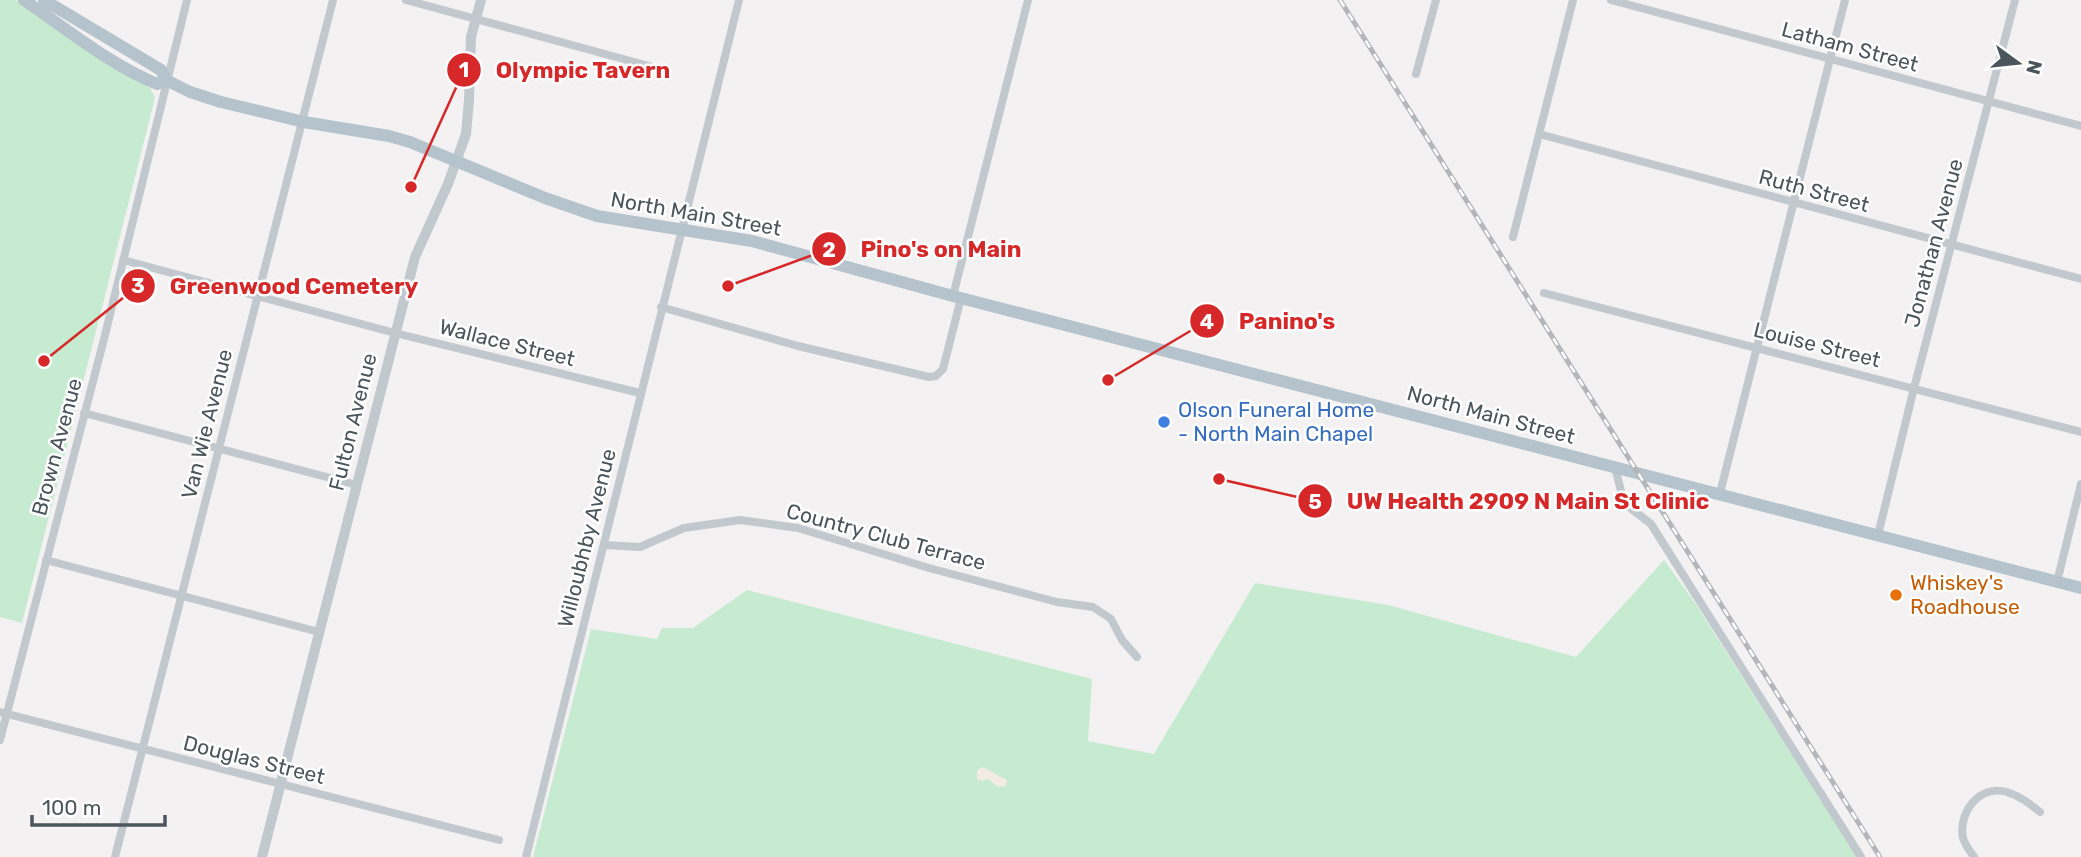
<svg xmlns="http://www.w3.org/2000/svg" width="2081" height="857" viewBox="0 0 2081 857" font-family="Rubik,sans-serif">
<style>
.green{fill:#c6ebd0}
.sand{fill:#f2ece4}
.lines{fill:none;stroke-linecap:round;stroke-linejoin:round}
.minor{stroke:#c1c9ce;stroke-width:8}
.tertiary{stroke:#c1c9ce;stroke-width:10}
.primary{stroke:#b4c3cc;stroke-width:12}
.rail-casing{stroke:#b4b7ba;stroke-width:5}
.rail{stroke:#fff;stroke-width:2.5;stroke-dasharray:8;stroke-linecap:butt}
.shop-dot{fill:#3f7fe0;stroke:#fff;stroke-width:2.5}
.food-dot{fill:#e8710a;stroke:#fff;stroke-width:2.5}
.labels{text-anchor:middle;stroke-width:5;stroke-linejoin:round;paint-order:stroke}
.street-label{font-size:21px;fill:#4b565c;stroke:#fff}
.shop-label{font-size:21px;fill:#366cbe;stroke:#fff;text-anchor:start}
.food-label{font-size:21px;fill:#c56008;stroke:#fff;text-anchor:start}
.leader{fill:none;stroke:#d62828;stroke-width:2.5}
.callout-dot{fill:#d62828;stroke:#fff;stroke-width:2.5}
.mark-label{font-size:21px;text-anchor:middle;font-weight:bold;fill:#fff}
.callout-label{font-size:23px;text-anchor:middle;font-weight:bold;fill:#d62828;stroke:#fff;stroke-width:5;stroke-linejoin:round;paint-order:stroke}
</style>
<rect width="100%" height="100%" fill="#f3f1f2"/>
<path class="green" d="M0,0H16L151,89L155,98L22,623L0,617Z
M1664,560L1693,600L1857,857H533L591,629L657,639L662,628H693L747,590L1092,679L1088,741L1154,754L1255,583L1388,605L1576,657Z"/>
<path class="sand" d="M983,767L1007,780L1006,786L998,787L988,779L981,781L977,779V770Z"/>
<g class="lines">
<path class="minor" d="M406,0L649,66
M1611,0L2081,126
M1416,74L1436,0
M1539,134L2081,279
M1513,237L1573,0
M123,260L395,333L640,393
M1544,293L2081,432
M953,296L1028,0
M661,307L798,346L929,377L936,376L943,369L961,298
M84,413L357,485
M1615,467L1624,503L1651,524L1861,857
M1720,493L1845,0
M1878,535L1914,388L2015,0
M604,545L640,547L684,528L740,520L798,528L929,568L1057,602L1093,607L1111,619L1122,640L1137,657
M46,560L319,632
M2057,582L2081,484
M0,712L499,840
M0,740L104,339L187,0
M115,857L333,0
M526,857L739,0
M1974,857C1970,851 1965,845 1963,838C1958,813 1979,784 2007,792C2020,796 2030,804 2040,812"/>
<path class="tertiary" d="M262,857L415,257L448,184L466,134L469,100L471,37L481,0"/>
<path class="primary" d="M24,0C67,29 109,64 157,84L166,80
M44,0L161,70L166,80L190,92L221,102L304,122L389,136L410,142L545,198L597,216L752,241L953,296L2081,588"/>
<defs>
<path id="rail" d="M1340,0L1880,857"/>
</defs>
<use href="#rail" class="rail-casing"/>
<use href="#rail" class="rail"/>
</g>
<circle class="shop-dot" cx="1164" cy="422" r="7"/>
<circle class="food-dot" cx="1896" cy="595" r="7"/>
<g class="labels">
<g class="street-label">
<text transform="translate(1850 47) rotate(15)" y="7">Latham Street</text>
<text transform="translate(1814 191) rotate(15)" y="7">Ruth Street</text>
<text transform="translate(696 214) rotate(10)" y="7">North Main Street</text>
<text transform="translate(1934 243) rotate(-75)" y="7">Jonathan Avenue</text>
<text transform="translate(507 343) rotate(14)" y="7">Wallace Street</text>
<text transform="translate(1817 345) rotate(14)" y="7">Louise Street</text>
<text transform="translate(1491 415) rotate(15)" y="7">North Main Street</text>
<text transform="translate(353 422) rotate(-76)" y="7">Fulton Avenue</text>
<text transform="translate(207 424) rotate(-76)" y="7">Van Wie Avenue</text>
<text transform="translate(57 447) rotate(-75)" y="7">Brown Avenue</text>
<text transform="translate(886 537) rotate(15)" y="7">Country Club Terrace</text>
<text transform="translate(587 538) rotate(-76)" y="7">Willoubhby Avenue</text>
<text transform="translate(254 760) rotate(14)" y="7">Douglas Street</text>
</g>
<g class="shop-label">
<text x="1178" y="417">Olson Funeral Home<tspan x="1178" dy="24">- North Main Chapel</tspan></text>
</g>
<g class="food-label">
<text x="1910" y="590">Whiskey's<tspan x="1910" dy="24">Roadhouse</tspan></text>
</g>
</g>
<path class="leader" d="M411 187L464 70M728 286L829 249M44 361L138 286M1108 380L1207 321M1219 479L1315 501"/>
<g class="callout-dot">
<circle cx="411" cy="187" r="7"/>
<circle cx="728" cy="286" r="7"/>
<circle cx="44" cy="361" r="7"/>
<circle cx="1108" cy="380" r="7"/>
<circle cx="1219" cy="479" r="7"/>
<circle cx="464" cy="70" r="18"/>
<circle cx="829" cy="249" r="18"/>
<circle cx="138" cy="286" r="18"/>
<circle cx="1207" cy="321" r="18"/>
<circle cx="1315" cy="501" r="18"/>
</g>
<g class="mark-label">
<text x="464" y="77">1</text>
<text x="829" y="257">2</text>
<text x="138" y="293">3</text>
<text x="1207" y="329">4</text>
<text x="1315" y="509">5</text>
</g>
<g class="callout-label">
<text x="583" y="78">Olympic Tavern</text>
<text x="941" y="257">Pino's on Main</text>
<text x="294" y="294">Greenwood Cemetery</text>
<text x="1287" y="329">Panino's</text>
<text x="1528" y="509">UW Health 2909 N Main St Clinic</text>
</g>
<g transform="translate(2018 63) rotate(105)" stroke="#ffffff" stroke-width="5" paint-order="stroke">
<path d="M0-5L12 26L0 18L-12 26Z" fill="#4b565c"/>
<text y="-10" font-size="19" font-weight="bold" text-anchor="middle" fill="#4b565c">N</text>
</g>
<path d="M32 815v10h133v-10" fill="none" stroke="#4b565c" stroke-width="3.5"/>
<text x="42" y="815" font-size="21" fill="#4b565c" stroke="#ffffff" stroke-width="5" paint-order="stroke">100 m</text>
</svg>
